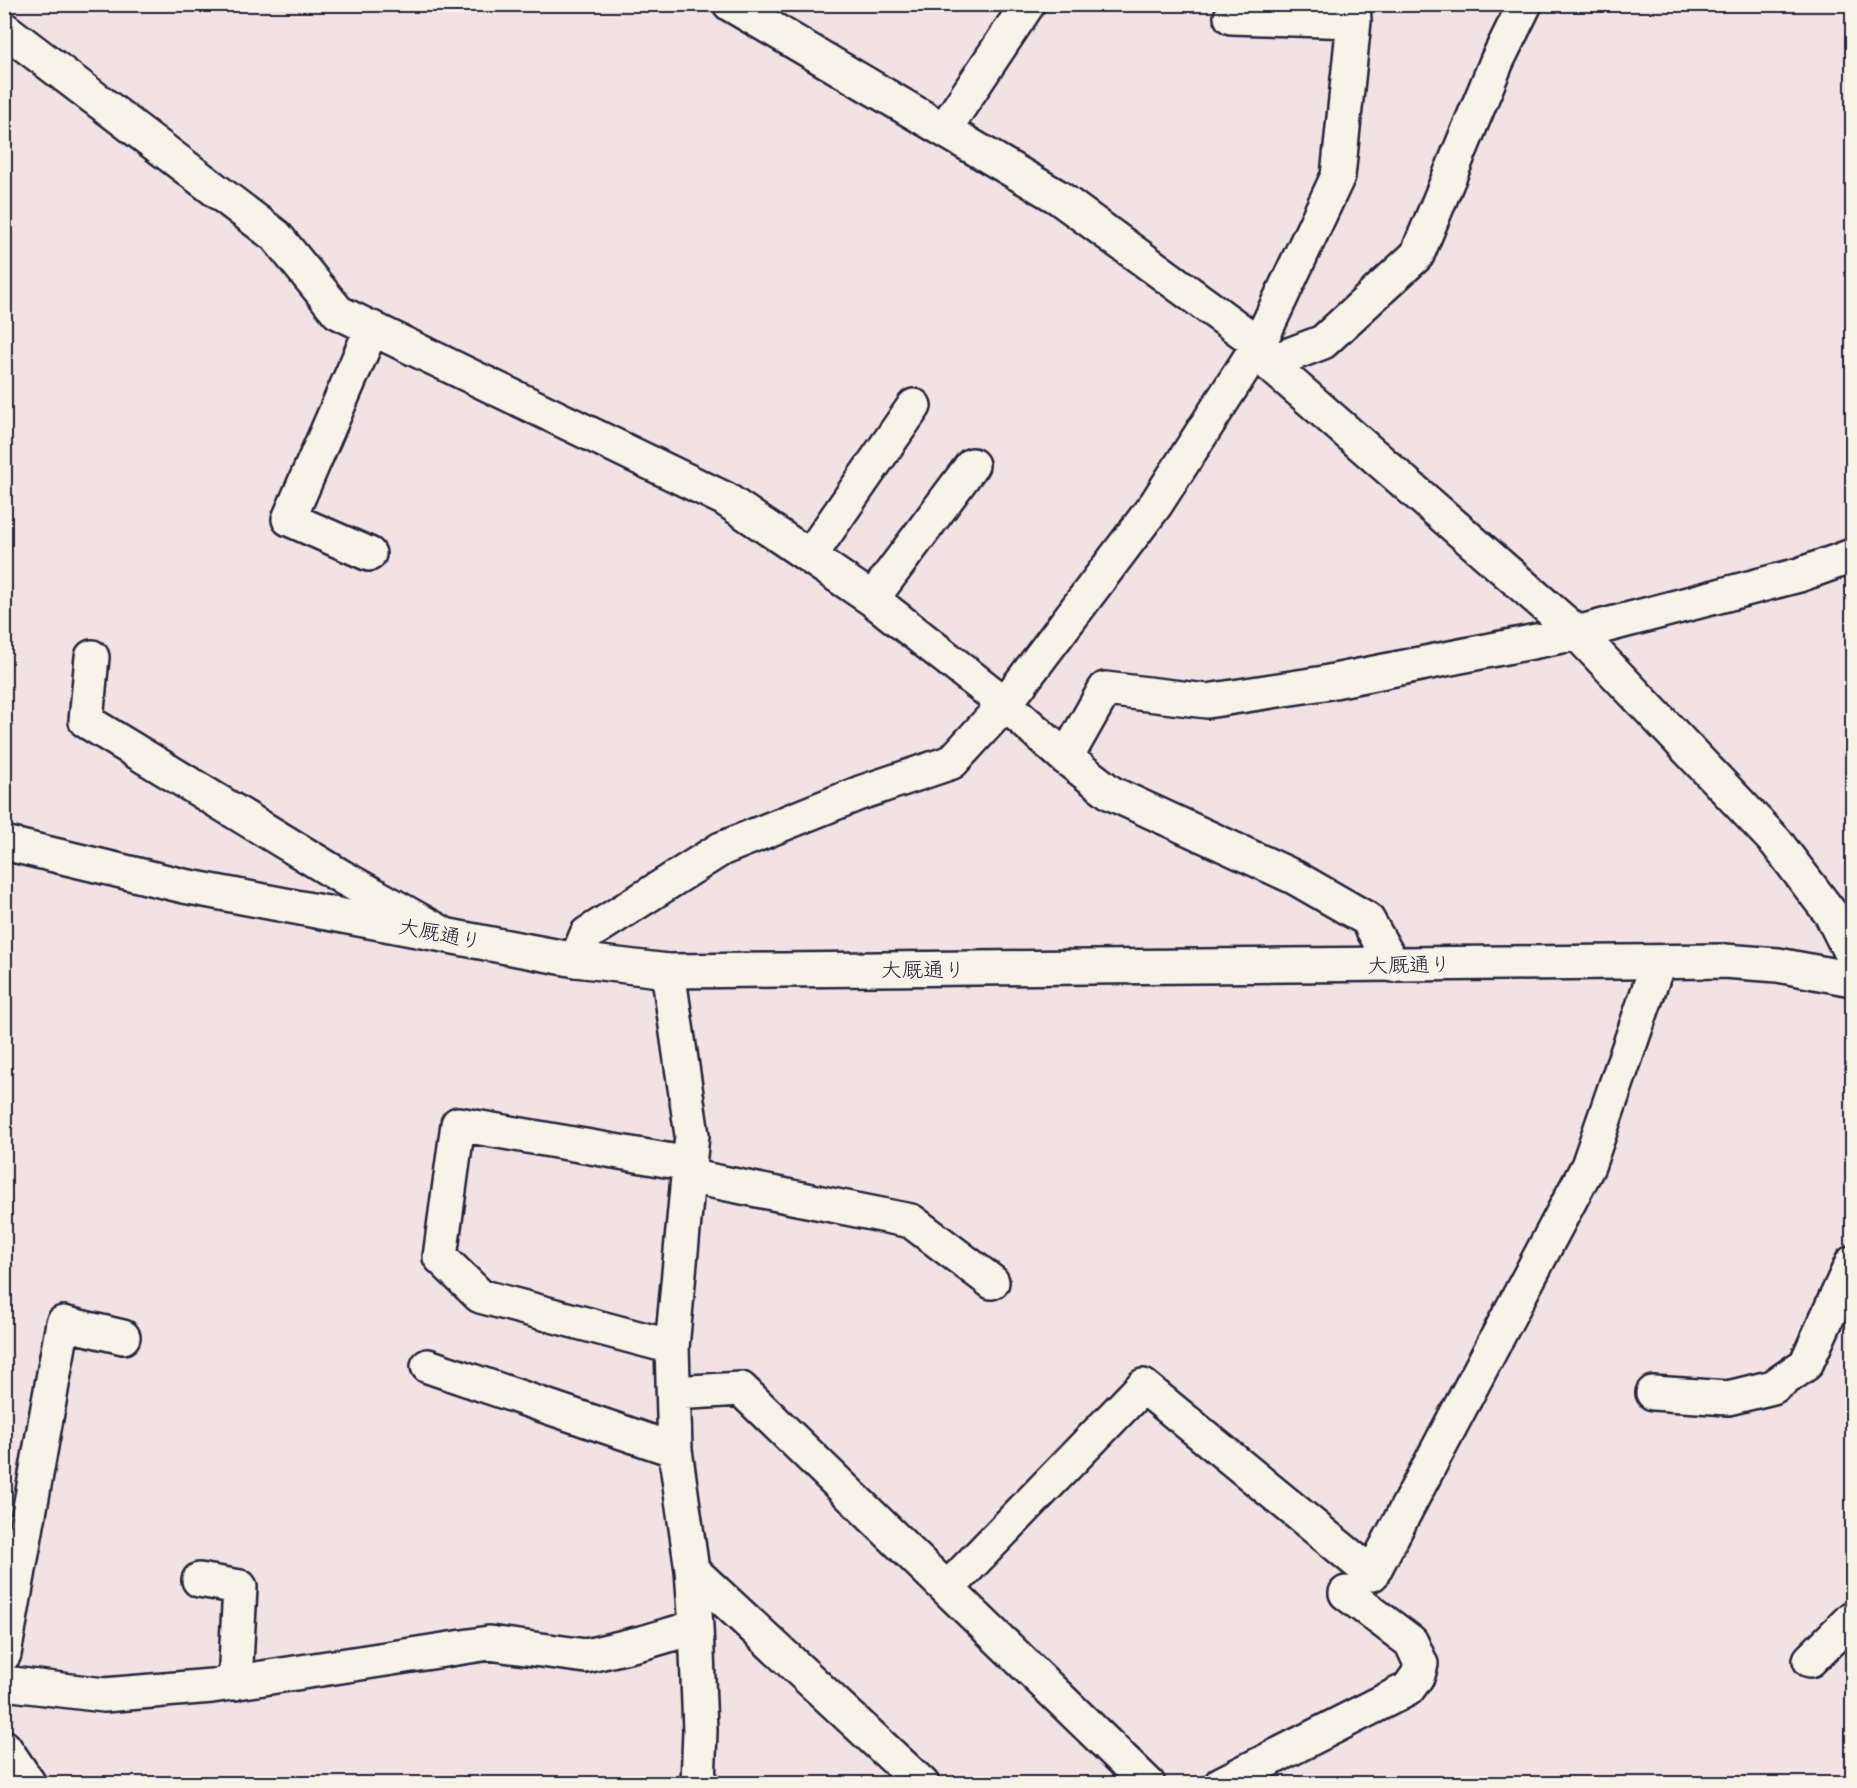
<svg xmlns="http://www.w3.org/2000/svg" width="1857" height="1788" viewBox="0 0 1857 1788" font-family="'Shantell Sans','Klee One',sans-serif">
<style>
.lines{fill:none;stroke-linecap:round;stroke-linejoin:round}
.street-casing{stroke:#22223b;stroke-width:38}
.secondary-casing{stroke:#22223b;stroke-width:38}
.street{stroke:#f7f3e8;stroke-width:33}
.secondary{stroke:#f7f3e8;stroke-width:33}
.labels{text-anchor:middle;stroke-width:4.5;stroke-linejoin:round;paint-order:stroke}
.street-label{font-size:21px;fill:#22223b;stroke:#f7f3e8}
</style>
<rect width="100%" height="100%" fill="#f3e2e4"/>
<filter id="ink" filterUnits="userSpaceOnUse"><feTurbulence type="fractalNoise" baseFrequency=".0167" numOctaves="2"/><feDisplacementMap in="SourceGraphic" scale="12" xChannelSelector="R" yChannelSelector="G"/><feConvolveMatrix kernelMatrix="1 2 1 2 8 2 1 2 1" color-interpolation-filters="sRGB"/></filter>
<g filter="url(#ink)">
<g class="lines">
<defs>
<path id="street" d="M730,4L1058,197L1259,344L1268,363L1577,633L1776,842L1831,914L1852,956
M1231,17L1354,21
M4,29L276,236L338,312L725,499L872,599L1005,704L1066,758L1111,793L1294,877L1367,919L1393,965
M944,130L1028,4
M1268,363L1323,342L1417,255L1497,61L1525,4
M369,554L289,519L372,328
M810,556L914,406
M872,599L972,465
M92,657L86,721L342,877L440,932
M1066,758L1105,689L1207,701L1324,683L1577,633L1799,575L1852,556
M576,960L587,934L721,849L860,793L952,762L1005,704L1156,504L1259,344L1338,176L1354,21L1353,4
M668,971L692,1135L672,1347L675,1450L692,1570L696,1627L700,1730L698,1784
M688,1176L911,1221L992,1282
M672,1347L480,1296L440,1257L458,1124L689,1164
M428,1366L675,1450
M674,1393L741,1389L1148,1784
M1653,1393L1728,1398L1773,1387L1806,1364L1852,1263
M692,1570L922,1784
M199,1580L240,1587L235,1683
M947,1589L1143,1386L1372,1574L1588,1166L1658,963
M4,1654L63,1323L123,1337
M1810,1660L1852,1618
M4,1683L104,1695L212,1686L489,1643L586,1656L645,1642L696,1627
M4,1747L29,1784
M1221,1784L1408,1689L1418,1675L1421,1664L1411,1642L1346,1593"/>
<path id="secondary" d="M4,843L184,886L576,960L668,971L1724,961L1778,965L1852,979"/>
</defs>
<use href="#street" class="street-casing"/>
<use href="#secondary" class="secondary-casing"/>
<use href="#street" class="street"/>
<use href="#secondary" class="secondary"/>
</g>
</g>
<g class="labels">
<g class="street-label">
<text transform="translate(440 934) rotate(11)" y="7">大厩通り</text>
<text transform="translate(1409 965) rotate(-1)" y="7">大厩通り</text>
<text x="923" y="977">大厩通り</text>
</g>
</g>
<rect width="1857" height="1788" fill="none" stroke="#f7f3e8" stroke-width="24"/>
<rect x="12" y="12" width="1833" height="1764" fill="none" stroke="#22223b" stroke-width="2" filter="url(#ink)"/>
</svg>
